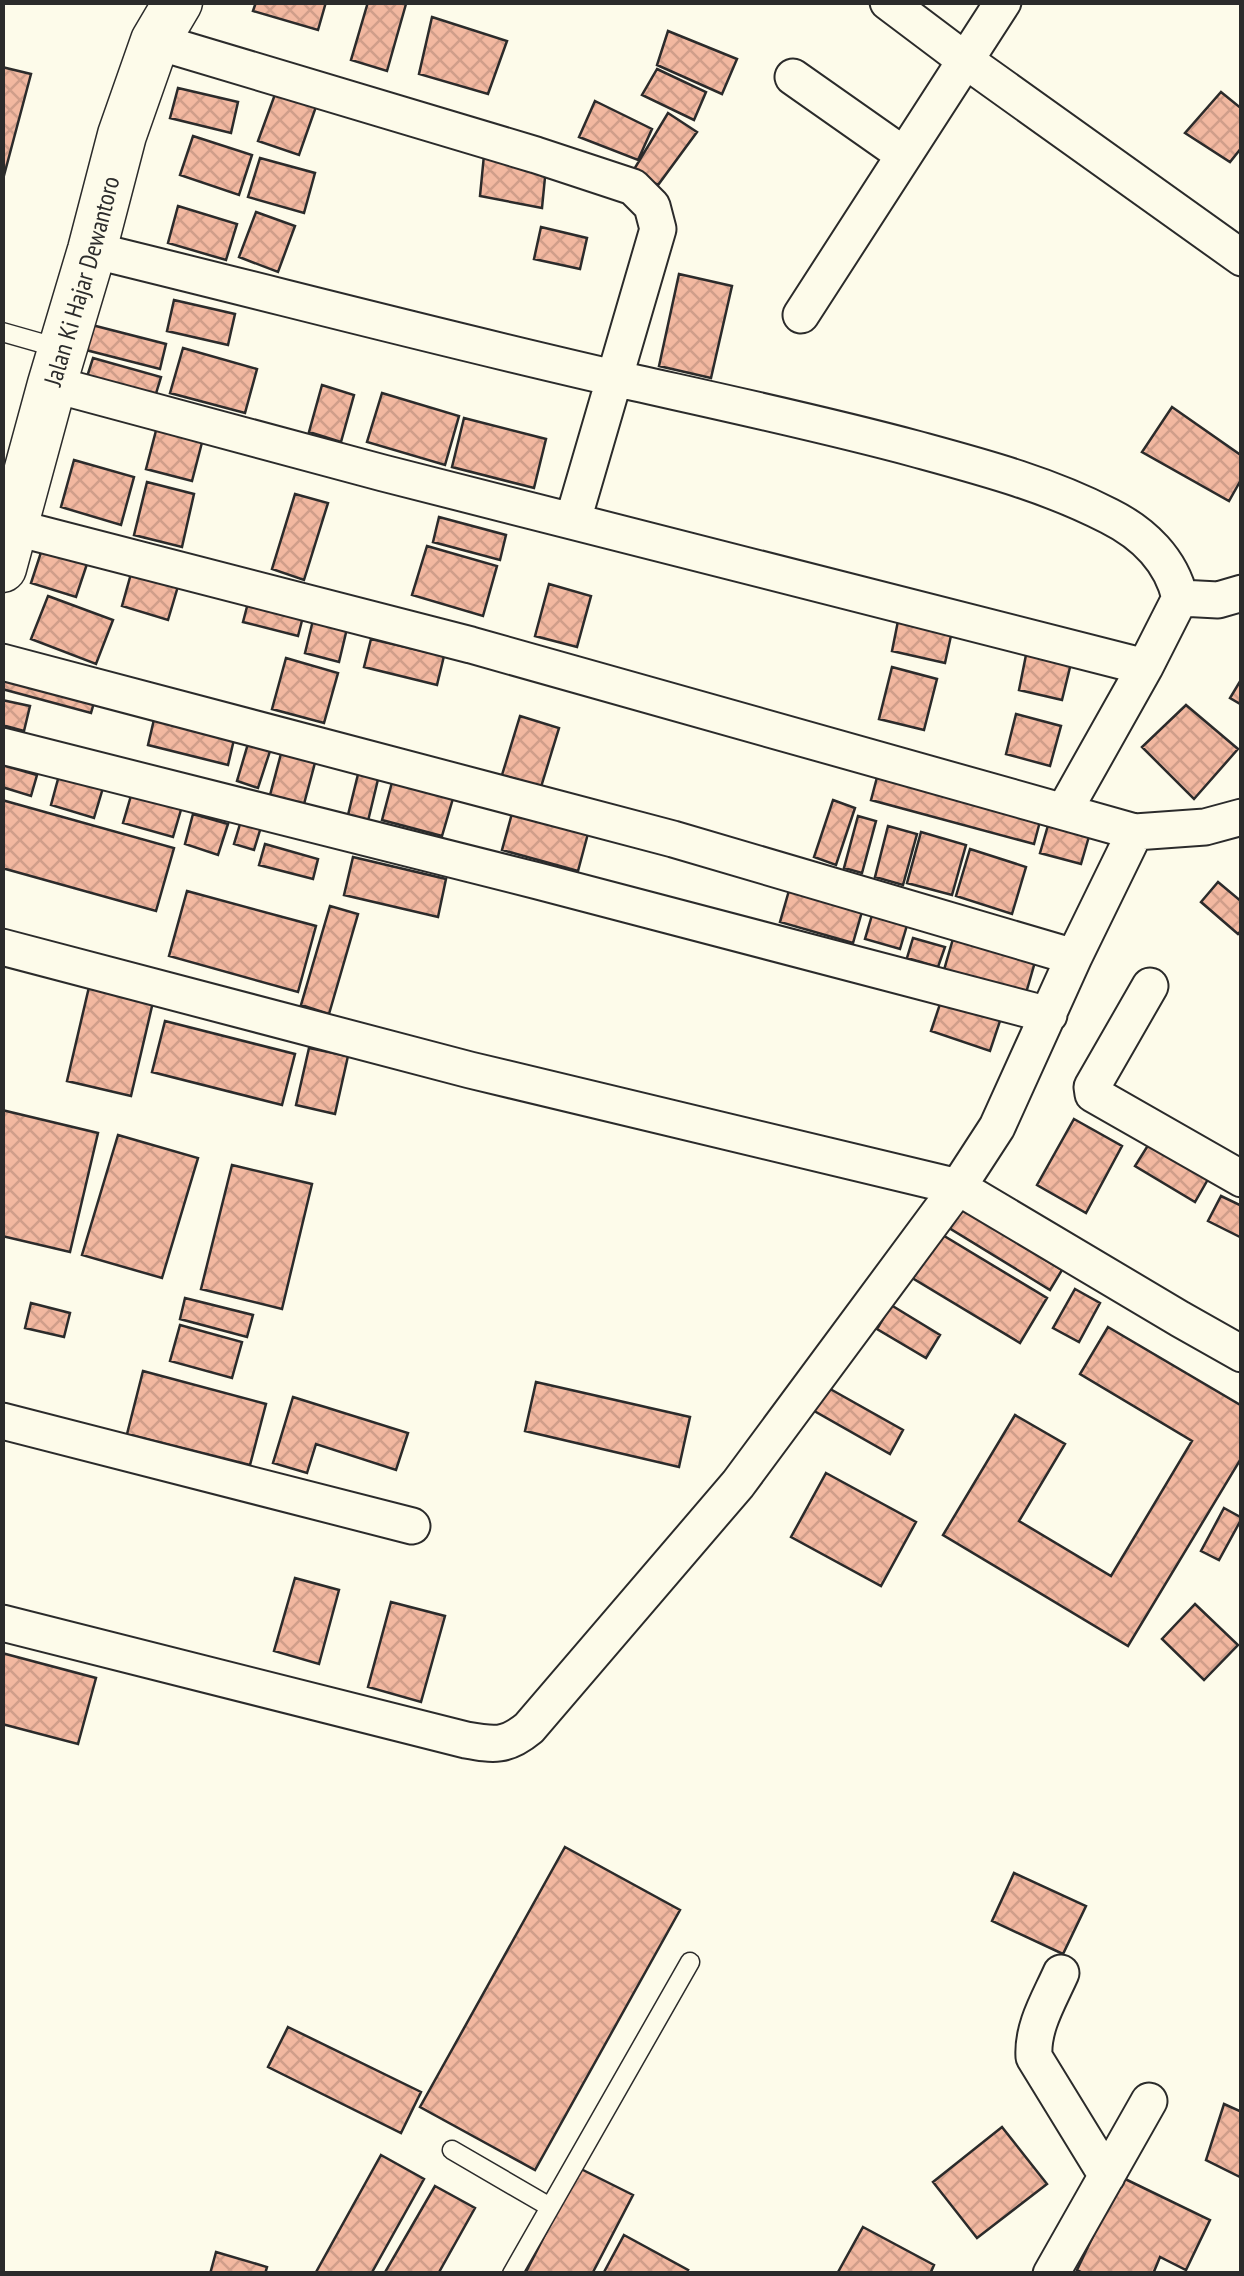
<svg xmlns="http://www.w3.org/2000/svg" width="1244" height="2276" viewBox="0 0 1244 2276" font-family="'PT Sans Narrow',sans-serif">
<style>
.building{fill:url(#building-cross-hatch);stroke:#2b2b2b;stroke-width:2.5}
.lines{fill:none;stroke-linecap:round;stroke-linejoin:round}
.lane-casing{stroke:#2b2b2b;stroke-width:21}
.street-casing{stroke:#2b2b2b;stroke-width:39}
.secondary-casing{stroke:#2b2b2b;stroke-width:51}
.lane{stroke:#fdfbea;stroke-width:18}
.street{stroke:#fdfbea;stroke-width:35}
.secondary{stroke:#fdfbea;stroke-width:48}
.labels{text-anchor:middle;stroke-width:8;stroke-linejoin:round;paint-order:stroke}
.street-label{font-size:25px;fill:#2b2b2b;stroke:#fdfbea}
</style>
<defs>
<pattern id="building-cross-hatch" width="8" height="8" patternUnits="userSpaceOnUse" patternTransform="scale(2.5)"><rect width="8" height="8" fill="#f2b8a0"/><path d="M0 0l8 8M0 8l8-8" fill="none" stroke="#d09e8a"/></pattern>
</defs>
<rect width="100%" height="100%" fill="#fdfbea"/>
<path class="building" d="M256,2H326L318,30L253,11Z
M368,2L406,4L387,71L351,60Z
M432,17L507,41L488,94L419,74Z
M668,31L737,59L722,94L657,65Z
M2,67L31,74L2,183Z
M657,69L706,92L694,120L642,95Z
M278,86L318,101L299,155L258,141Z
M178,88L238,102L231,133L170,118Z
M1221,92L1242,109V147L1230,162L1185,133Z
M595,101L652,129L638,160L579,137Z
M668,113L697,132L658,185L633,171Z
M193,136L252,155L239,195L180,175Z
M484,155L546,167L542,208L480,196Z
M260,158L315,173L304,213L248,197Z
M178,206L237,224L226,260L168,243Z
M256,212L295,226L278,272L239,257Z
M541,227L587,238L580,269L534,259Z
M679,274L732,286L711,378L659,366Z
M174,300L235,314L228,345L167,331Z
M88,324L166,344L160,369L82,349Z
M183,348L257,369L245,413L170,393Z
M93,358L161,377L154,400L86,380Z
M322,385L354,395L341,442L309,432Z
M382,393L459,416L445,465L367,442Z
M1172,407L1242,456V478L1229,501L1142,452Z
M464,418L546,439L534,488L452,467Z
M159,419L205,431L192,481L146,469Z
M74,460L134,477L121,525L61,507Z
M147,482L194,494L182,547L134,535Z
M295,494L328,503L304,580L272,569Z
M439,517L506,535L500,560L433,542Z
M45,540L90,555L76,597L31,583Z
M427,546L497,566L483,616L412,595Z
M134,563L181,576L168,620L122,606Z
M549,584L591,596L577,647L535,636Z
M48,596L113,620L96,664L31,639Z
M249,599L304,613L298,636L243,622Z
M316,608L350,616L339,662L305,653Z
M900,611L954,622L945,663L892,651Z
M371,639L444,656L437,685L364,667Z
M1028,645L1073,655L1062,700L1019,690Z
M286,658L338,673L324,723L272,709Z
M2,666L97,692L91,713L2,689Z
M892,667L937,679L924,730L879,719Z
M1242,678V705L1230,698Z
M2,700L30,706L24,731L2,725Z
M1186,705L1238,749L1194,799L1142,747Z
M156,711L236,731L228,765L148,745Z
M1016,714L1061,726L1050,766L1006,754Z
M520,716L559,728L541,787L502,775Z
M250,737L272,745L258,788L237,781Z
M282,750L316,759L304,804L270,795Z
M361,762L381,767L368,821L348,815Z
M2,765L37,775L31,796L2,787Z
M880,766L1043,810L1034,844L871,800Z
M61,768L105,781L94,818L51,805Z
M395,771L456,788L442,836L382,820Z
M135,782L185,796L173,837L123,823Z
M2,800L174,848L156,911L2,868Z
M833,800L855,808L836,865L814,857Z
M514,806L590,826L578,871L502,850Z
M244,811L264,817L254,850L234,844Z
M193,814L228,824L218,855L185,844Z
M1051,815L1092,826L1081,864L1040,853Z
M858,816L876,821L862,873L844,868Z
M888,826L917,834L903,885L875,877Z
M921,832L966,845L952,895L907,883Z
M265,844L318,859L313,879L259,865Z
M970,849L1026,867L1012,914L956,896Z
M353,857L446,879L438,917L344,895Z
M792,880L865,901L853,943L780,922Z
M1218,882L1242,902V930L1238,934L1201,902Z
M187,891L316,926L298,992L169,956Z
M875,905L910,915L900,949L865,939Z
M330,906L358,914L329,1014L301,1005Z
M955,932L1037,955L1026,993L944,970Z
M913,938L945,947L938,967L907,958Z
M89,987L153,1002L131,1096L67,1081Z
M943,995L1002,1015L990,1051L931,1031Z
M165,1021L295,1054L282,1105L152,1072Z
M309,1048L348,1056L335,1114L296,1105Z
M2,1110L98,1133L70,1252L2,1236Z
M1074,1119L1122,1146L1086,1213L1037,1185Z
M118,1135L198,1158L162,1278L82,1255Z
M1152,1139L1211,1174L1195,1202L1135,1166Z
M232,1165L312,1184L282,1309L201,1289Z
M1221,1196L1242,1206V1238L1208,1221Z
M953,1203L1062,1270L1050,1290L941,1223Z
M931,1228L1047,1298L1020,1343L904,1273Z
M1075,1289L1100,1303L1079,1342L1053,1328Z
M185,1298L253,1315L247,1337L180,1319Z
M31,1303L70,1313L64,1337L25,1328Z
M891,1305L940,1335L926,1358L877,1329Z
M180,1325L242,1342L232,1378L170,1361Z
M1108,1327L1242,1406V1457L1128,1646L943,1535L1015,1415L1065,1444L1019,1521L1111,1576L1192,1441L1080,1374Z
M143,1371L266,1404L250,1465L127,1434Z
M816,1381L903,1430L890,1454L802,1404Z
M536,1382L690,1417L679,1467L525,1431Z
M293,1397L408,1433L396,1470L316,1444L307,1473L273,1463Z
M826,1473L916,1522L881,1586L791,1537Z
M1224,1508L1242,1518L1219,1560L1201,1551Z
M295,1578L339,1590L319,1664L274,1651Z
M391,1602L445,1616L421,1702L368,1687Z
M1195,1604L1238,1645L1204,1680L1162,1639Z
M2,1653L96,1678L78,1744L2,1724Z
M565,1847L680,1910L535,2170L420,2107Z
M1014,1873L1086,1906L1063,1954L992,1921Z
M288,2027L421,2092L401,2133L268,2067Z
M1224,2104L1242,2112L1240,2177L1206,2160Z
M1002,2127L1047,2184L977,2238L933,2182Z
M381,2155L424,2179L371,2274H315Z
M579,2168L633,2195L592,2274H525Z
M1121,2177L1210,2220L1186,2270L1160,2257L1153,2274H1085L1077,2270Z
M435,2186L475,2208L438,2274H384Z
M863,2227L934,2265L930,2274H837Z
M624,2235L688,2270L685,2274H603Z
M216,2252L267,2267L265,2274H210Z"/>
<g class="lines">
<defs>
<path id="lane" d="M2,332L62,349
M452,2150L550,2207
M512,2274L690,1962"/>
<path id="street" d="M888,2L965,60L1242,258
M155,41L536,155L633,187L652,206L658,229L573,520
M793,77L904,155
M92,250C273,294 454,342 636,383C730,404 823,424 916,449C982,467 1047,484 1109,516C1143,533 1171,560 1180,598
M801,315L1003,2
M52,384L383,473L1145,667L1180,598L1218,600L1242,593
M13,527L471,645L1135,832L1205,827L1242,817
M2,662L673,839L1074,957
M2,746L538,881L1049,1015
M1064,811L1145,667
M2,947L470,1070L958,1187L1180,1319L1242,1354
M1150,986L1092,1087L1093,1094L1242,1179
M2,1421L412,1526
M2,1623L466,1740C494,1745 506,1747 529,1728L738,1484L958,1187L997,1127L1074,957L1135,832
M1061,1973C1049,2000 1032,2027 1034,2057L1107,2176
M1051,2274L1149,2101"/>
<g id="secondary">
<path id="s1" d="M2,568L52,384L92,250L122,135L155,41L178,2"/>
</g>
</defs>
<use href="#lane" class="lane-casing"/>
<use href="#street" class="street-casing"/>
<use href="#secondary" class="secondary-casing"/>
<use href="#lane" class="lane"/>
<use href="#street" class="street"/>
<use href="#secondary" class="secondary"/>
</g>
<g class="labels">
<g class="street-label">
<text dy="9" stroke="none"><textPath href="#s1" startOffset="298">Jalan Ki Hajar Dewantoro</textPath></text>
</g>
</g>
<rect width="1244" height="2276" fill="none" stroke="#2b2b2b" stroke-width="10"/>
</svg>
